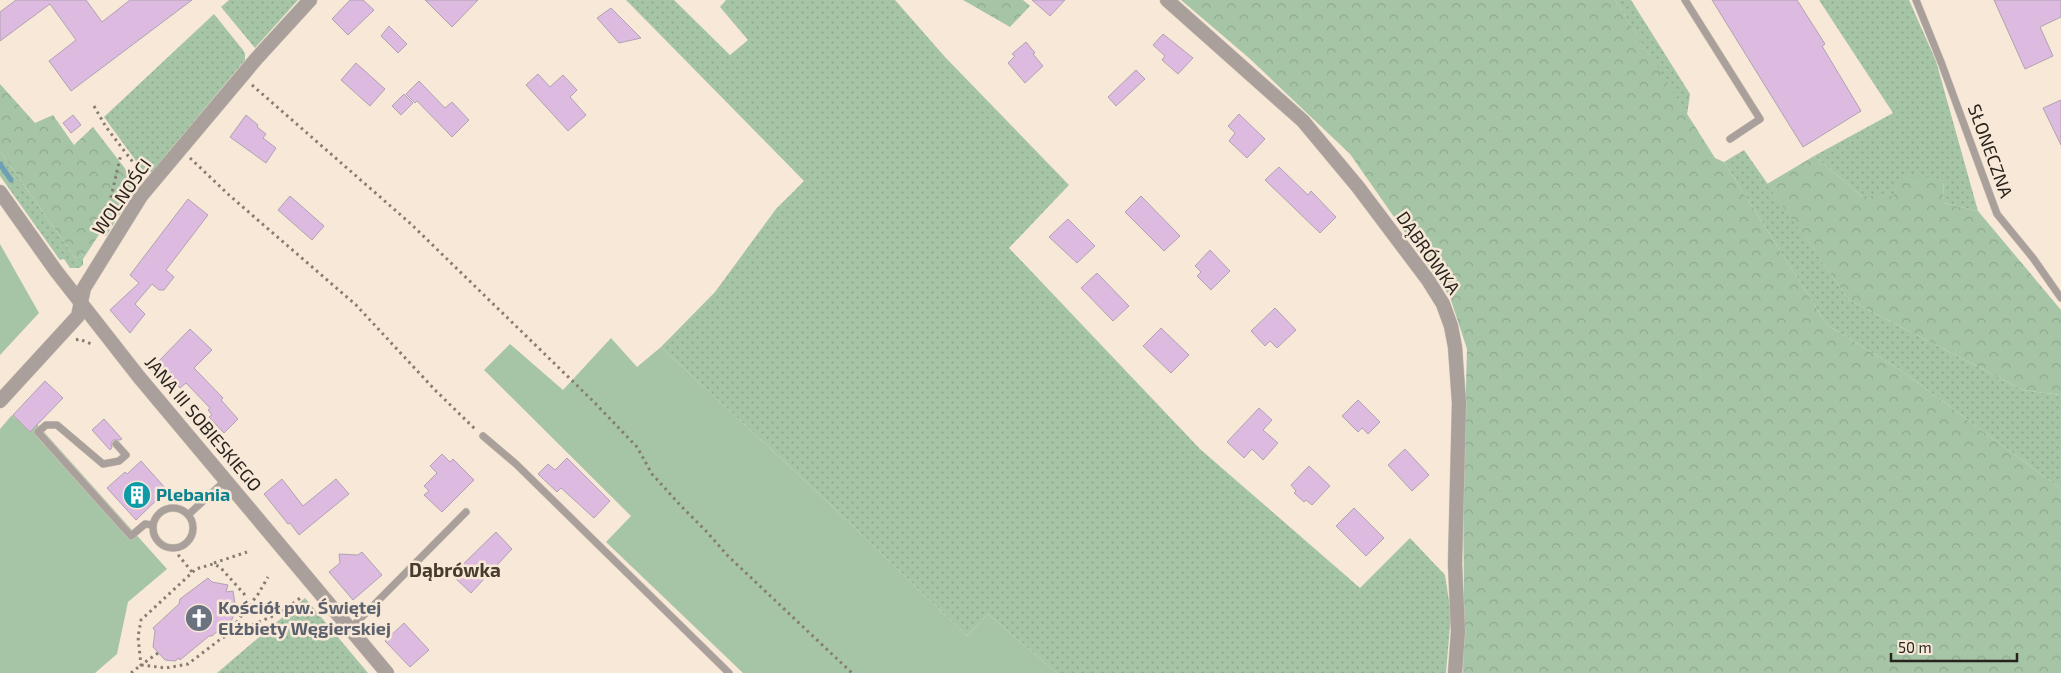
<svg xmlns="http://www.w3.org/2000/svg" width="2061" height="673" viewBox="0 0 2061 673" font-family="'Exo 2',sans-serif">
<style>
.grass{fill:url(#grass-dots)}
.forest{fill:url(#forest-crowns)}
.garden{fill:#a6c5a7}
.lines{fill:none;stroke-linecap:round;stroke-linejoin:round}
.stream{stroke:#6d9fb5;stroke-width:5}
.building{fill:#ddbbe0;stroke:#b0a2b1}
.service-casing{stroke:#d3c5b6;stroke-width:8}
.minor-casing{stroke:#d3c5b6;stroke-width:15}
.tertiary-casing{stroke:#d3c5b6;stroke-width:15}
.path{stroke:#867c72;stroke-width:3;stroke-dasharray:2.5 4;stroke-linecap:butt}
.service{stroke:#a9a09b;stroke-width:7}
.minor{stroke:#a9a09b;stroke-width:14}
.tertiary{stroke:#a9a09b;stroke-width:14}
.labels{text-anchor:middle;stroke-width:5;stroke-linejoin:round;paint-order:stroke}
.street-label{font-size:18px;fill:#28231d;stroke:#f8e8d8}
.culture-label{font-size:18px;font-weight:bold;fill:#0d838f;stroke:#f8e8d8;text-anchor:start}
.worship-label{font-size:18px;font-weight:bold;fill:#5b616d;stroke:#f8e8d8;text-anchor:start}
.neighbourhood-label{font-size:19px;font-weight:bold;fill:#473b2e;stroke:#f8e8d8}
</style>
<defs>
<pattern id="grass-dots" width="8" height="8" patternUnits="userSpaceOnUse" patternTransform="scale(1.25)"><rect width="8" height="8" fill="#a6c5a7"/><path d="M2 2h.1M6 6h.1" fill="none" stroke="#8fa98f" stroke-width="1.8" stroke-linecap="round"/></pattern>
<pattern id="forest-crowns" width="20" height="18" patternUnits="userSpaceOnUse" patternTransform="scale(1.25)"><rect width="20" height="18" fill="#a6c5a7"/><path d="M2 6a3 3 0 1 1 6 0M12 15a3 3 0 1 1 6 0" fill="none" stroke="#8fa98f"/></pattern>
</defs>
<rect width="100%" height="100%" fill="#f8e8d8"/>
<path class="grass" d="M229,0H298L255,48L221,7Z
M626,0H674L730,55L748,40L720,7L726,0H895L945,57L1069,185L1009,248L1200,449L1360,588L1410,538L1445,575L1451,614L1446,673H1057L988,614L967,636L831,505L661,347L715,292L776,209L804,181Z
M1615,0H1631L1690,94L1687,115Z
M1819,0H1909L1936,61L1978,211L1944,203L1943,179L1893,196H1862L1814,156L1893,113Z
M214,14L243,50L245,54V60L152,172H144L104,117Z
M1744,150L1849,300L2023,390L2061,395V489L1899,369L1827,325L1724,162Z
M0,151L76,259L87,253L83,259V265L79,268H70L64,259L60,260L0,176Z
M305,598L368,673H217Z"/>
<path class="forest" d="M963,0H1023L1030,6L1010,27Z
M1181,0H1615L1715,158L1724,162L1827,325L1899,369L2061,489V673H1463L1464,593L1463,495L1467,349L1450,297L1350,154L1249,58Z
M0,84L35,123L53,115L74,145L93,127L130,175L135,190L106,236L100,233L87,253L76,259L0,151Z
M1814,156L1862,196H1893L1900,175L1943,179L1944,203L1978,211L2061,310V395L2023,390L1849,300L1767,184Z"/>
<path class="garden" d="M0,244L39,313L0,355Z
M611,338L637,367L661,347L831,505L967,636L988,614L1057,673H743L606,542L631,516L484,370L510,344L563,390Z
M12,415L30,431L37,424L167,569L128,602L117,654L95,673H0V429Z"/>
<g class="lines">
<path class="stream" d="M0,164L11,180"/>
</g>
<path class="building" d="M16,0H86L102,22L130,0H192L71,91L49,61L76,40L50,4L0,41V12Z
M350,0H363L374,10L348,35L332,19Z
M425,0H478L452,27Z
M1032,0H1065L1050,16Z
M1712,0H1797L1825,44L1822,46L1861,111L1803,147Z
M1994,0H2061V17L2040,27L2053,56L2025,69Z
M611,8L641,38L619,43L597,18Z
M389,26L407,44L398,53L381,36Z
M1163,34L1193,58L1178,74L1162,60L1165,56L1153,45Z
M1026,42L1035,53L1033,54L1043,66L1025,83L1008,63L1015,56L1012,54Z
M356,63L385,89L370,106L341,80Z
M1136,70L1145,79L1116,106L1108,97Z
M538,74L550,87L563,75L577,90L570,97L586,115L568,131L526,85Z
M419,81L445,108L452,102L469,120L452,137L417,101L415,103L406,94Z
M404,94L413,103L401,115L392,106Z
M2061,100V145L2043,108Z
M1239,114L1265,139L1247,158L1229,141L1235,133L1228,126Z
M73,115L81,125L71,133L63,123Z
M246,115L258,125L257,127L266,134L263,138L276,148L266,163L230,137Z
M1279,167L1308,195L1311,191L1336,217L1320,233L1265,180Z
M290,196L324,226L312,240L278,210Z
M1141,196L1180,236L1164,251L1125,212Z
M188,199L208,215L166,270L174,277L164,290H159L152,284L135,304L145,314L130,333L110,310L139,283L130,275Z
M1068,219L1095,246L1077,263L1049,237Z
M1210,250L1230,271L1211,290L1197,276L1201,272L1195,266Z
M1097,273L1129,306L1113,321L1081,288Z
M1275,308L1296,330L1277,348L1270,341L1265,346L1251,331Z
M1161,328L1189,355L1171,373L1143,346Z
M190,329L212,350L194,368L223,398L221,400L238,419L224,433L209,417L212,415L208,410L210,408L186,383L180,388L157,363Z
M45,381L63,398L30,432L13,415Z
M1358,400L1380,422L1368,434L1362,428L1358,432L1342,416Z
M1259,408L1272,420L1263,430L1278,443L1263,460L1252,449L1244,458L1227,442Z
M104,419L122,439L120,440H113L111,443L112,448L110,450L92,430Z
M1405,449L1429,475L1412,491L1388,465Z
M442,454L450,462L453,459L474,480L442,512L424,495L429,491L424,486L437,473L430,466Z
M567,458L610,501L594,518L561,488L557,492L538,474L548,464L555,470Z
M141,461L167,490L136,520L107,488L125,472L127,474Z
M1309,466L1330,486L1312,505L1306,500L1304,502L1294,493L1296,491L1291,485Z
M282,479L303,506L336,479L349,494L299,535L290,523L288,524L264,494Z
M1354,508L1384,538L1366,556L1336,526Z
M496,532L512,549L471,593L452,575Z
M362,552L382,575L353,600L329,572L340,563L339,554L358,555Z
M208,578L212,582L228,585L226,592L233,591L236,610L230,624L227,623L212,636H209L180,660L179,658L175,661L165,660L153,647L155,631L153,628L179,604L180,599Z
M404,623L429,650L410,667L385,641Z"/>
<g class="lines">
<defs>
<path id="service" d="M1685,0L1760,119L1730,139
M1916,0L1941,62L1997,214L2033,258L2061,298
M483,436L516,464L729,673
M116,444L126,455L119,461L103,464L57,425H46L38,432L131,536L145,524L153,525
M153 528a20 20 0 1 1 40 0a20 20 0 1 1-40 0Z
M188,515L226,480
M350,629L466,512"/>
<path id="minor" d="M1167,0L1303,121L1358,187L1428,280L1443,304L1451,326L1455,347L1459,403L1455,564L1458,631L1455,673
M0,401L78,316L84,288L141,196L256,59L310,0"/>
<path id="tertiary" d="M0,192L56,271L139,377L387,673"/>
</defs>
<use href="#service" class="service-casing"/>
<use href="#minor" class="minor-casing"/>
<use href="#tertiary" class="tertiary-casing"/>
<path class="path" d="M252,85L411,224L594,402L637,447L652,474L681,506L706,531L728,556L852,673
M94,106L106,127L142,174
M190,158L229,195L356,305L435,390L475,429
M105,223L121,154
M76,340L79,339L94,345
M178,548L179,556L193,573
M214,563L247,552
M249,605L257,596L268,577
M158,653L141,665L138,637L141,620L196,569L213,564L220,567L245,595L249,605L227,636
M131,673L141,665L166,668L188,664L222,638L280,613L303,596"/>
<use href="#service" class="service"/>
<use href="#minor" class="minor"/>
<use href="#tertiary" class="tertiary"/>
</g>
<defs>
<symbol id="building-disc" viewBox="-11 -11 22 22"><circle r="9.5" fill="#0f9aa8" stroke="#f8e8d8"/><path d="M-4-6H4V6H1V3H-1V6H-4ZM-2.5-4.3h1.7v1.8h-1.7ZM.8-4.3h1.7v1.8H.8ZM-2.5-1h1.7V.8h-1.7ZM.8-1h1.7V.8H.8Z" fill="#fff"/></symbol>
<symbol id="church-disc" viewBox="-11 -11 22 22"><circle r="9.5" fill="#6b7280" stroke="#f8e8d8"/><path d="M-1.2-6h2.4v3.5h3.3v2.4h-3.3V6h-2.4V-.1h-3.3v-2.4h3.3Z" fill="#fff"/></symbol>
</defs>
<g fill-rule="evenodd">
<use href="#building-disc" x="121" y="479" width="32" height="32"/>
<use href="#church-disc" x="183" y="602" width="32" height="32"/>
</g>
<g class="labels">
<g class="street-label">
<text transform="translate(1990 151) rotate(70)" y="6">SŁONECZNA</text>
<text transform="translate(122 197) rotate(-55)" y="6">WOLNOŚCI</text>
<text transform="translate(1428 253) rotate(55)" y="6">DĄBRÓWKA</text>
<text transform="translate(203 424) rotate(50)" y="6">JANA III SOBIESKIEGO</text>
</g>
<g class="culture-label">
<text x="156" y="501">Plebania</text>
</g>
<g class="worship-label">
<text x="218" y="614">Kościół pw. Świętej<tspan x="218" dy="21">Elżbiety Węgierskiej</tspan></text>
</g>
<g class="neighbourhood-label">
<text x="455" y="577">Dąbrówka</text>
</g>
</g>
<path d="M1891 653v8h126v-8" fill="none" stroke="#28231d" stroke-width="2.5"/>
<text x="1898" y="653" font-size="15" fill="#28231d" stroke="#f8e8d8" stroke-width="4" paint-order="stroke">50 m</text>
</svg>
